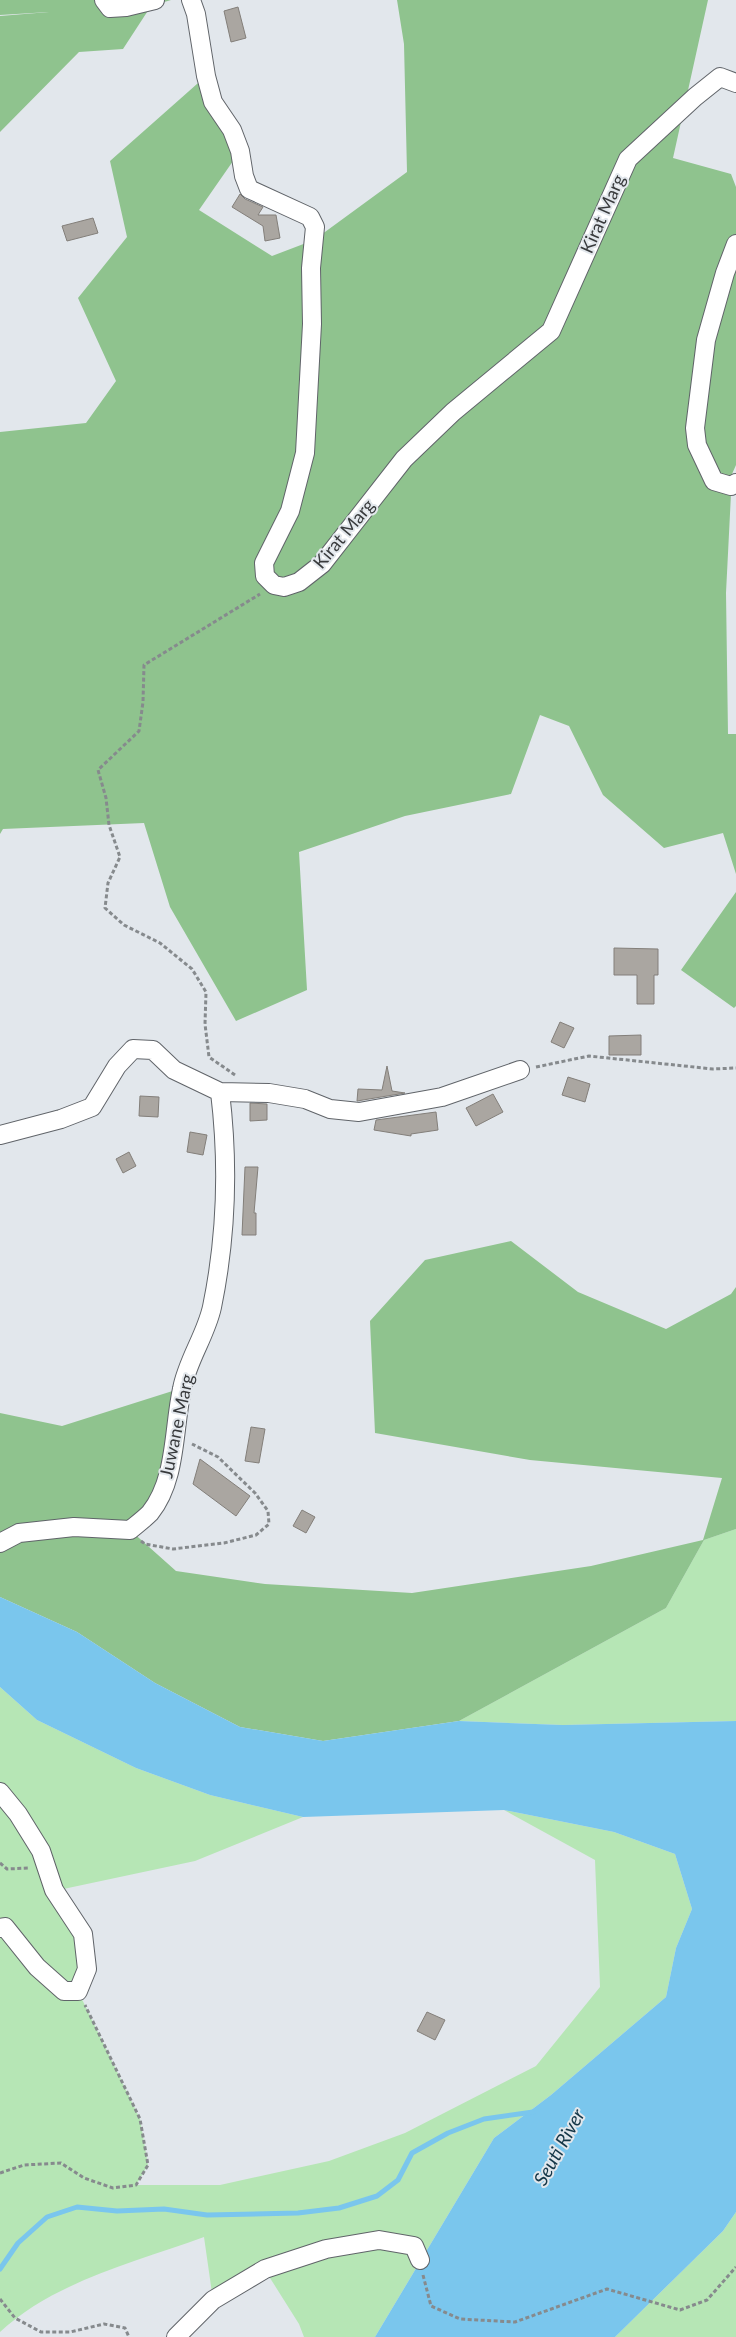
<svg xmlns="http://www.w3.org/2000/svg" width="736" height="2337" viewBox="0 0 736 2337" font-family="Lato,sans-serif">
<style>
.green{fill:#b6e6b5}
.forest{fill:#8fc38e}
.water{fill:#7ac6ed}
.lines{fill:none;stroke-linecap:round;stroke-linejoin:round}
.stream{stroke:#7ac6ed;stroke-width:5}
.building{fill:#aaa6a1;stroke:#837f7a}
.minor-casing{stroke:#606469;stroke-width:20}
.path{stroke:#868a8d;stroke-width:3;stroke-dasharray:4 2.5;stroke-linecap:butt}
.minor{stroke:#fff;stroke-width:18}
.labels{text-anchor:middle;stroke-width:4;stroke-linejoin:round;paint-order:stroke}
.street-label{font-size:18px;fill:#383a3c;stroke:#e2e7ec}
.water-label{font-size:19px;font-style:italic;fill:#153748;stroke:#e2e7ec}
</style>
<rect width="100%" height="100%" fill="#e2e7ec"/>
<path class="green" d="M736,1529V1721L563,1725L459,1721L666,1608L704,1540Z
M0,1687L37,1720L136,1768L210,1795L303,1817L195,1861L54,1891L83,1934L78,1991L140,2119L148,2165L136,2185H220L329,2161L405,2133L536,2066L600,1987L595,1860L504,1810L614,1832L675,1854L692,1909L676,1948L666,1997L551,2095L494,2138L375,2337H304L299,2324L265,2270L213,2300L204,2237C136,2262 55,2281 0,2332Z
M736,2212V2337H615L723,2231Z"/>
<path class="forest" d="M0,0H171L151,6L123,49L79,52L0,132V16L49,12L0,15Z
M397,0H708L673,158L731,174L736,187V465L732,474L726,593L728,734H736V874L723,833L664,848L603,795L569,726L540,715L511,794L405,816L299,852L307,990L236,1021L170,907L144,823L3,829L0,834V432L86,423L116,381L78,298L127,237L110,161L206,76L240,151L199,210L272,256L314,240L407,172L404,44Z
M736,892V1006L734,1008L681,970Z
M511,1241L578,1292L666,1329L731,1294L736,1287V1529L704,1540L666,1608L459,1721L323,1741L240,1727L155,1683L77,1632L0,1597V1413L62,1426L182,1388L163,1490L130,1530L176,1571L265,1584L412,1593L591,1566L703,1540L722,1478L530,1460L375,1433L370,1321L425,1260Z"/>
<path class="water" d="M0,1597L77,1632L155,1683L240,1727L323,1741L459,1721L563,1725L736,1721V2212L723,2231L615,2337H375L494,2138L551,2095L666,1997L676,1948L692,1909L675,1854L614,1832L504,1810L303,1817L210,1795L136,1768L37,1720L0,1687Z"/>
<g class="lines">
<path class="stream" d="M0,2269L18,2243L47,2217L77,2207L117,2211L164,2209L207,2215L298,2213L339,2208L377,2196L398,2180L412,2153L448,2133L484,2119L533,2112"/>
</g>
<path class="building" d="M238,7L246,38L231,42L224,11Z
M240,194L245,199L263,207L258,215H276L280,238L265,241L263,226L232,207Z
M93,218L98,233L67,241L62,226Z
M614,948L658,949V975H654V1004H637V975H614Z
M560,1022L574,1028L564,1048L551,1042Z
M641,1035V1055H609V1036Z
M387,1066L392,1091L405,1093L357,1101L358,1089L382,1090Z
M568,1077L590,1084L585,1102L562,1095Z
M493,1094L503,1112L476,1126L466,1108Z
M140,1096L159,1097L158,1117L139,1116Z
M250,1103L267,1104V1120L250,1121Z
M436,1112L438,1130L411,1134V1136L374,1130L376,1120Z
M190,1132L207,1135L203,1155L187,1152Z
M129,1152L136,1166L123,1173L116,1159Z
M245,1167H258L254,1213H256V1235H242Z
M251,1427L265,1429L259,1463L245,1461Z
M200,1459L250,1496L236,1516L193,1484Z
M302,1510L315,1517L306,1533L293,1526Z
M427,2012L445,2020L435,2040L417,2031Z"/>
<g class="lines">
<defs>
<path id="minor" d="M104,0L110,8L126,7L155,0
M191,0L196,14L206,76L213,102L232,130L240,151L244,176L249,189L310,217L315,227L311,268L312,324L305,453L290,511L264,563L265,576L274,585L284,587L299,582L322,564L404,459L453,412L551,331L628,159L695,97L720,77L736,83
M736,244L725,273L706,340L695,428L697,445L714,481L731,486L736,483
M0,1135L61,1119L92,1107L117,1066L133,1049L153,1050L174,1070L220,1092L269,1093L305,1099L330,1109L359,1112L442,1097L520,1070
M0,1543L19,1533L74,1527L130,1530C136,1525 144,1519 150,1513C177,1479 173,1430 182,1389C187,1361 206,1335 212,1307C227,1234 229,1166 220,1092
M0,1792L18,1814L41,1851L54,1890L83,1934L87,1969L78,1991H64L37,1967L5,1927L0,1928
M176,2337L213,2300L265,2269L326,2249L379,2240L414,2246L420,2260"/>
</defs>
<use href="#minor" class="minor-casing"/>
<path class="path" d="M536,1067L589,1056L713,1069L736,1068
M235,1075L209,1057L205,1024L206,992L192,969L160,943L124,925L105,908L108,883L120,857L109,825L106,798L98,770L139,731L143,702L144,665L260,594
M141,1541L145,1544L173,1549L224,1543L256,1535L269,1524L268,1511L255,1493L218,1457L192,1444
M0,1863L7,1869L29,1868
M0,2173L24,2165L61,2163L84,2178L113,2188L136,2185L148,2165L140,2119L85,2005
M423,2275L431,2306L460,2319L515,2322L607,2289L680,2310L707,2300L736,2267
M0,2299L15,2318L41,2332H70L104,2324L125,2328L129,2337"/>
<use href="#minor" class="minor"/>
</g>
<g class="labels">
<g class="street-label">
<text transform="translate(603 214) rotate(-66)" y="6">Kirat Marg</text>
<text transform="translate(344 534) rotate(-50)" y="6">Kirat Marg</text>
<text transform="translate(177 1426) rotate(-78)" y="6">Juwane Marg</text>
</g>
<g class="water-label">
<text transform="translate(559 2147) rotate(-61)" y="7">Seuti River</text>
</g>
</g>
</svg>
